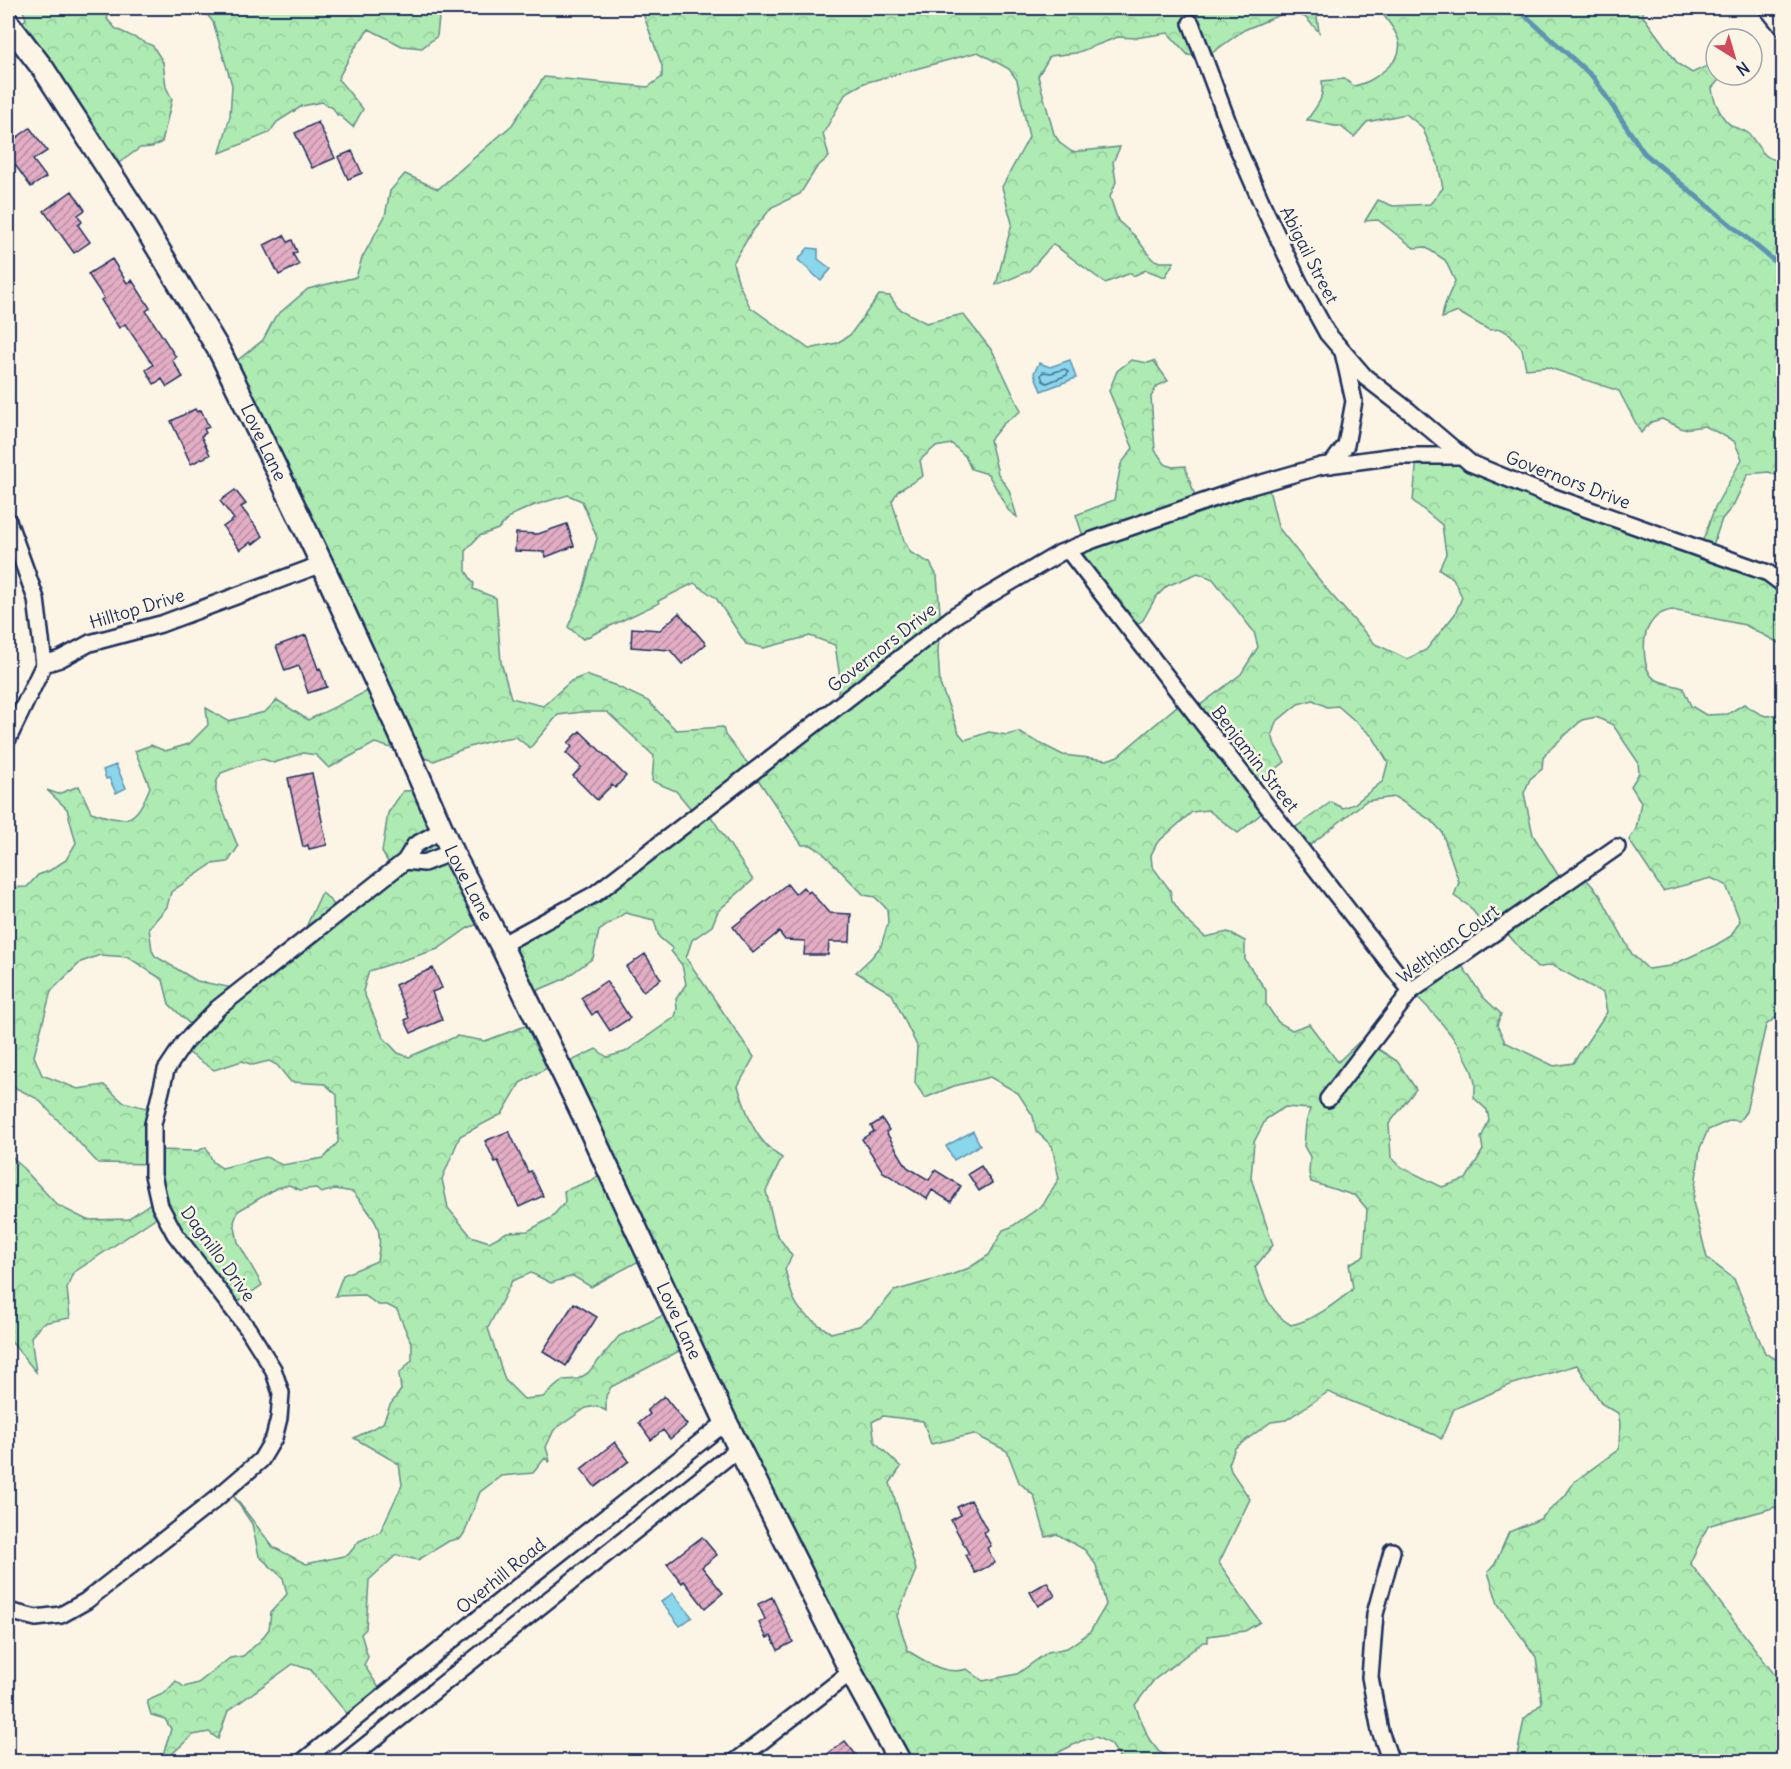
<svg xmlns="http://www.w3.org/2000/svg" width="1791" height="1769" viewBox="0 0 1791 1769" font-family="Delius,sans-serif">
<style>
.forest{fill:url(#forest-crowns);stroke:#648d88;stroke-width:1.5;fill-rule:evenodd}
.water{fill:#8ad6ea;stroke:#5e93b2;stroke-width:1.5}
.lines{fill:none;stroke-linecap:round;stroke-linejoin:round}
.shore{stroke:#477296;stroke-width:1.5}
.stream{stroke:#5e93b2;stroke-width:5}
.building{fill:url(#building-hatch);stroke:#1b2f5e;stroke-width:1.5}
.street-casing{stroke:#1b2f5e;stroke-width:20}
.secondary-casing{stroke:#1b2f5e;stroke-width:26}
.street{stroke:#fcf5e5;stroke-width:15}
.secondary{stroke:#fcf5e5;stroke-width:21}
.labels{text-anchor:middle;stroke-width:5;stroke-linejoin:round;paint-order:stroke}
.street-label{font-size:18px;fill:#1b2f5e;stroke:#fcf5e5}
</style>
<defs>
<pattern id="forest-crowns" width="20" height="18" patternUnits="userSpaceOnUse" patternTransform="scale(1.5)"><rect width="20" height="18" fill="#adebb2"/><path d="M2 6a3 3 0 1 1 6 0M12 15a3 3 0 1 1 6 0" fill="none" stroke="#94ca9c"/></pattern>
<pattern id="building-hatch" width="6" height="6" patternUnits="userSpaceOnUse" patternTransform="scale(1.5)"><rect width="6" height="6" fill="#e3adc4"/><path d="M-1 1l2-2M0 6l6-6M5 7l2-2" fill="none" stroke="#b78da2"/></pattern>
</defs>
<rect width="100%" height="100%" fill="#fcf5e5"/>
<filter id="ink" filterUnits="userSpaceOnUse"><feTurbulence type="fractalNoise" baseFrequency=".0167" numOctaves="2"/><feDisplacementMap in="SourceGraphic" scale="12" xChannelSelector="R" yChannelSelector="G"/><feConvolveMatrix kernelMatrix="1 2 1 2 8 2 1 2 1" color-interpolation-filters="sRGB"/></filter>
<g filter="url(#ink)">
<path class="forest" d="M22,8H111L107,19L116,29L153,46L163,62L166,87L172,99L162,142L152,147L140,148L112,168L15,28L26,19Z
M202,8H440L437,36L422,48L402,46L369,29L354,49L338,79L363,109L353,127L338,114L337,115L333,108L322,102L302,106L277,122L269,133L220,153L230,116L232,85L213,22Z
M641,8H1321L1317,16L1319,32L1305,17L1287,12L1244,30L1205,58L1188,55L1168,33L1135,38L1118,37L1076,53L1050,56L1038,76L1054,134L1061,144L1072,152L1120,147L1113,162L1116,182L1110,197L1118,221L1135,236L1152,259L1160,262H1174L1165,277L1146,270L1133,276L1131,273L1105,283L1053,244L1029,271L996,285L1012,223L1002,187L1029,137L1017,80L1009,69L978,52L864,83L846,93L823,134L829,157L817,167L800,194L772,207L751,233L733,263L739,284L750,307L809,349L837,343L850,335L879,295L890,296L898,308L926,323L963,314L993,352L1021,411L1003,424L990,440L998,474L1009,490L1017,517L1008,510L988,474L971,469L965,456L952,444L935,447L920,460L923,476L898,491L892,501L904,541L911,553L930,563L937,576L940,613L938,653L940,684L959,733L965,740L989,732L1007,735L1018,732L1063,755L1107,760L1118,756L1184,700L1195,709L1241,674L1258,647L1254,632L1213,579L1198,573L1167,586L1156,597L1143,620L1131,629L1072,553L1085,542L1076,515L1114,500L1121,464L1133,448L1109,391L1117,371L1131,360L1148,363L1154,361L1168,381L1157,386L1151,397L1155,450L1165,464L1172,467L1185,466L1198,505L1268,485L1278,527L1329,592L1375,644L1407,659L1426,650L1455,614L1462,597L1453,578L1439,569L1446,554L1442,525L1413,501L1417,457L1459,456L1701,545L1715,507L1742,459L1734,441L1705,426L1683,429L1662,419L1651,422L1641,433L1619,391L1547,367L1526,369L1522,349L1510,334L1501,329L1489,330L1458,312L1442,318C1444,301 1449,296 1455,281L1445,260L1425,247L1414,248L1378,220L1365,221L1378,200L1393,206L1430,204L1443,188L1438,164L1422,127L1406,114L1367,122L1354,137L1340,126C1327,127 1319,120 1307,120C1317,105 1324,101 1322,81L1344,79L1354,86C1370,82 1375,78 1387,68C1413,47 1393,28 1378,8H1643V16L1678,64L1692,73L1716,62V75H1723L1712,88C1713,99 1721,119 1731,125C1736,129 1743,129 1748,133C1761,147 1762,161 1783,160V478L1769,472L1748,474L1733,506L1722,519L1713,545L1712,552L1783,583V640L1779,643L1745,625L1672,610C1661,612 1655,616 1649,626C1642,637 1642,671 1655,679C1663,684 1675,685 1683,688L1691,706L1706,715L1728,714L1744,704C1762,715 1764,720 1783,712V1012L1766,1025L1746,1112L1739,1121L1731,1120L1708,1130L1700,1148L1693,1202L1707,1258L1734,1279L1765,1353L1783,1363V1513L1775,1507C1753,1515 1730,1518 1708,1526L1690,1563L1774,1674L1783,1681V1761H1516L1524,1719L1542,1703L1536,1657L1498,1604L1488,1572L1495,1564L1509,1532L1540,1519L1565,1496L1574,1482L1619,1449L1620,1423L1618,1413L1602,1404L1577,1365L1510,1385L1454,1409L1441,1439L1435,1435L1328,1392L1286,1420L1271,1422L1235,1448L1229,1464L1231,1471L1250,1499L1219,1563L1260,1622L1245,1631L1208,1636V1642H1203L1154,1680L1135,1705L1149,1739L1159,1752L1180,1761H1122L1111,1744L1096,1737L1081,1741L1055,1754L1052,1761H902L681,1350L611,1387L606,1396V1411L597,1406L586,1408L554,1430L546,1447L550,1461L549,1462L545,1458L533,1473L501,1476L480,1492L465,1532L461,1538L449,1541L418,1560L396,1555L369,1580L366,1629L361,1634L368,1657L364,1665L385,1697L353,1721L311,1670L293,1664L228,1711L218,1739L209,1732L193,1735L164,1761H157L163,1755L171,1729L165,1719L151,1715L147,1701L165,1693L176,1681L184,1687L198,1683L230,1658L243,1656L260,1641L269,1629L271,1612L287,1594L283,1578L259,1556L252,1524L230,1491L273,1547L306,1564L348,1555L359,1541L380,1532L402,1485L399,1464L354,1438L383,1423L390,1405L401,1390L399,1374L412,1360V1345L397,1310L387,1305H378L364,1295L335,1296L343,1275L377,1261C385,1226 374,1218 353,1192L335,1189L321,1193L315,1188L300,1190L289,1185L277,1188L238,1211L234,1222L238,1242L262,1285L233,1305L163,1213L73,1273L67,1288L70,1318L43,1323L31,1337L36,1372L8,1338V1152L57,1205L87,1220L128,1219L159,1197L153,1164L98,1163L38,1099L8,1084V888L27,887L38,875L49,871L66,860L76,843L67,809L47,790L58,794L79,786L91,812C128,824 135,824 150,787L135,751L151,745L165,751L189,744L208,725L206,708L228,721L265,712L277,700L308,720L372,689L229,367L263,340L275,317L308,289L356,277L362,258L385,216L390,191L405,174L438,189L512,125L544,77L648,87L662,77V66ZM568,495L582,501L597,538L583,591L568,627L583,639L659,603L658,601L694,583L716,598L746,644L764,648L810,636L835,645L840,678L835,714L757,775L725,735L723,727L676,730L648,701L614,685L586,675L571,681L543,706L511,698L501,662L496,598L473,589L474,584L466,571V550L479,536L498,529L512,515L535,505ZM1313,700L1327,707L1338,706L1373,737L1388,762L1383,781L1354,804L1343,808L1331,802L1292,830L1306,846L1310,845L1366,801L1395,797L1432,821L1442,832L1459,882L1454,896L1469,906L1493,936L1505,931L1537,968L1552,965L1603,993L1607,1012L1573,1063L1554,1066L1505,1042L1497,1025L1501,1014L1483,997L1459,961L1413,993C1434,1012 1468,1051 1474,1079C1476,1085 1475,1092 1474,1098L1487,1110L1489,1120L1481,1138L1483,1150L1466,1179L1442,1187L1401,1167L1391,1157L1389,1124L1416,1089L1397,1061L1364,1040L1360,1041L1338,1062L1309,1024L1292,1030L1278,1022L1266,1004V990L1245,960V941L1228,932L1205,937L1185,919L1172,900L1170,890L1152,866L1151,855L1157,843L1192,812L1208,810L1238,833L1268,808L1254,786L1285,762L1275,745L1272,734L1276,722L1298,704ZM582,712H607L654,756L652,781L676,791L696,815L599,894L506,949L529,994L564,979L593,958L599,931L625,913L654,920L659,937L673,949L671,951L682,965L686,984L676,999L677,1009L675,1017L625,1052L607,1057L596,1049L561,1066L609,1169L592,1180L564,1191L565,1202L551,1218L528,1231L507,1232L489,1242L471,1236L448,1208L442,1179L460,1136L502,1114L520,1083L556,1063L536,1022L485,1041L457,1036L409,1057L398,1053L383,1037L363,991L369,971L438,949L468,928L490,919L430,790L403,791L388,813L382,852L394,872L340,911L322,892L296,949L243,990L197,981L155,956L152,950L149,928L167,907L171,892L212,864L228,862L238,847L216,792V783L221,773L253,761L263,759L274,763L303,753L316,755L329,768L375,743L434,761C460,749 487,740 516,737L530,748L558,715ZM1596,717L1613,725L1638,762L1639,773L1631,786L1641,802L1636,829L1629,840L1663,891L1711,878L1726,885L1740,921L1731,936L1716,945L1670,966L1648,969L1632,954L1600,895L1581,873L1563,883L1533,835L1524,793L1530,779L1542,769L1543,758L1548,751L1582,720ZM757,778L802,845H811L821,851L864,895L875,897L887,909L888,923L881,946L871,958L856,972L892,994L917,1046L915,1083L925,1098L954,1086L990,1077L1018,1093L1033,1116L1036,1131L1052,1146L1059,1178L1043,1205L1011,1227L1003,1230L989,1255L969,1268L951,1275L894,1291L874,1315L859,1326L831,1333C796,1310 795,1309 785,1269L792,1256L776,1233L766,1191L782,1158C754,1140 748,1116 738,1086L754,1057L686,958L692,940L712,926L718,911L753,880L708,812ZM100,955L128,957L163,980L169,1004L197,1031L186,1051L214,1070L242,1061L253,1065L269,1061L277,1065L291,1082L325,1084L337,1095L338,1142L324,1158L282,1165L266,1157L222,1168L213,1162L206,1147L198,1151L157,1150L154,1110L123,1102L104,1085L78,1089L42,1075L34,1056L51,991L81,962ZM1285,1107L1310,1109L1306,1123L1304,1146L1310,1157L1309,1173L1311,1182L1356,1196L1367,1209L1364,1256L1349,1264L1353,1288L1351,1291C1333,1305 1314,1320 1291,1325C1269,1312 1262,1290 1255,1267L1273,1245L1251,1178L1254,1142L1266,1119ZM648,1256L666,1314L619,1336L588,1373L578,1379L563,1380L543,1397L524,1399L505,1380L488,1328L512,1281L531,1273L551,1283L573,1276L591,1287ZM883,1416L923,1421L931,1444L974,1434L1007,1451L1019,1482L1034,1496L1046,1537L1057,1534L1085,1550L1096,1565L1106,1605L1090,1632L1067,1648L1048,1652L1017,1674L983,1681L967,1669C945,1676 927,1662 908,1651L897,1616L916,1570L890,1483L901,1467L875,1442L872,1422Z"/>
<path class="water" d="M808,248L818,249V259L831,269L821,281L798,260Z
M1070,360L1076,378L1041,391L1034,373L1039,363L1050,367Z
M116,765L126,788L116,793L109,778L106,779L103,770Z
M973,1131L980,1145L954,1160L946,1146Z
M673,1593L692,1617L680,1626L661,1602Z"/>
<g class="lines">
<path class="shore" d="M1065,369L1068,372L1067,375L1047,383L1043,381L1041,375L1043,372L1051,373Z"/>
<path class="stream" d="M1517,8L1593,77L1644,153L1784,269"/>
</g>
<path class="building" d="M318,122L335,158L312,168L295,133Z
M30,128L47,151L33,160L46,177L31,187L8,155V144Z
M352,151L362,173L348,179L338,157Z
M72,191L85,210L78,215L82,222L78,225L90,242L74,253L44,211Z
M284,235L288,242L292,240L297,252L293,254L299,265L279,275L264,245Z
M112,259L127,283L132,280L150,308L146,311L176,357L172,360L183,377L167,387L162,379L154,384L146,370L153,365L125,324L119,328L101,300L104,298L88,274Z
M195,409L197,412L201,410L209,427L204,429L206,433L201,436L210,455L191,464L171,421Z
M235,490L246,504L241,507L263,536L253,544L251,542L240,550L223,527L234,519L220,501Z
M567,524L574,546L546,557L545,552L515,551L516,533L538,534Z
M679,613L706,644L682,664L670,650L631,647L632,628L660,630Z
M306,635L318,669L320,668L327,687L308,693L299,666L285,671L276,646Z
M580,731L626,776L615,788L612,785L597,800L573,776L581,767L566,753L572,747L568,743Z
M312,773L327,845L309,849L308,845L303,847L288,778Z
M787,884L795,894L803,887L808,893L810,891L829,913L851,914L850,942H829L828,955H804L805,941L785,940L779,932L753,953L733,927Z
M645,954L661,979L643,991L626,967Z
M433,968L442,988L432,992L442,1020L411,1033L405,1020L409,1018L395,985Z
M606,981L630,1018L610,1031L597,1011L592,1015L581,998Z
M882,1119L889,1130L886,1132L907,1167L929,1180L935,1170L961,1186L951,1202L932,1190L927,1199L883,1172L862,1139L874,1131L871,1126Z
M509,1131L528,1172L531,1171L543,1196L519,1207L498,1161L495,1162L485,1141Z
M981,1166L992,1183L979,1191L968,1174Z
M574,1303L597,1317L566,1366L543,1351Z
M664,1396L687,1425L670,1439L663,1430L651,1440L639,1423L650,1414L647,1410Z
M615,1442L629,1461L595,1487L581,1469Z
M971,1500L987,1530L984,1532L991,1546L987,1548L995,1563L975,1573L965,1555L969,1554L951,1520L961,1515L957,1507Z
M702,1537L717,1555L702,1567L723,1593L705,1608L684,1581L682,1583L667,1564Z
M1047,1582L1055,1596L1038,1606L1030,1592Z
M772,1597L793,1642L778,1650L771,1636L767,1638L759,1623L765,1619L758,1604Z
M845,1741L861,1761H818Z"/>
<g class="lines">
<defs>
<path id="street" d="M1767,8L1784,29
M1191,23L1236,144L1264,208L1299,282L1327,333L1365,377L1409,411L1462,456
M1331,465L1346,445L1354,401L1343,352
M8,521L36,599L44,664
M1068,550L1411,991
M8,739L44,664L60,659L90,643L161,624L322,564
M405,861L424,863L452,852
M501,945L595,894L957,614L1060,553L1093,540L1241,489L1321,466L1396,456H1462L1470,463L1548,495L1768,573L1784,585
M1328,1099L1411,991L1617,847
M8,1611L36,1618L61,1615L86,1601L212,1502L261,1460L274,1438L279,1418L281,1393L273,1369L248,1329L175,1234L160,1206L153,1175V1124L166,1070L184,1043L218,1008L405,861L415,845L442,830
M302,1762L516,1588L726,1422
M345,1762L739,1448
M735,1762L851,1672
M1391,1762L1380,1731L1370,1677L1375,1614L1392,1551"/>
<g id="secondary">
<path id="s1" d="M8,23L44,70L136,212L220,352L322,564L407,749L452,852L501,945L585,1119L726,1422L851,1672L900,1762"/>
</g>
</defs>
<use href="#street" class="street-casing"/>
<use href="#secondary" class="secondary-casing"/>
<use href="#street" class="street"/>
<use href="#secondary" class="secondary"/>
</g>
</g>
<g class="labels">
<g class="street-label">
<text transform="translate(1309 255) rotate(63)" y="6">Abigail Street</text>
<text dy="6" stroke="none"><textPath href="#s1" startOffset="492">Love Lane</textPath></text>
<text transform="translate(1568 480) rotate(21)" y="6">Governors Drive</text>
<text transform="translate(137 609) rotate(-17)" y="6">Hilltop Drive</text>
<text transform="translate(882 648) rotate(-38)" y="6">Governors Drive</text>
<text transform="translate(1255 759) rotate(52)" y="6">Benjamin Street</text>
<text dy="6" stroke="none"><textPath href="#s1" startOffset="978">Love Lane</textPath></text>
<text transform="translate(1448 944) rotate(-36)" y="6">Welthian Court</text>
<text transform="translate(218 1254) rotate(54)" y="6">Dagnillo Drive</text>
<text dy="6" stroke="none"><textPath href="#s1" startOffset="1464">Love Lane</textPath></text>
<text transform="translate(501 1576) rotate(-39)" y="6">Overhill Road</text>
</g>
</g>
<rect width="1791" height="1769" fill="none" stroke="#fcf5e5" stroke-width="30"/>
<rect x="15" y="15" width="1761" height="1739" fill="none" stroke="#1b2f5e" stroke-width="2" filter="url(#ink)"/>
<g transform="translate(1734 57) rotate(143)"><circle r="28" fill="#fcf5e5" stroke="#a2a6af" stroke-width="1.5"/>
<path d="M0-4.5L10 22L0 15L-10 22Z" fill="#d1495b"/>
<text y="-9" font-size="16" font-weight="bold" text-anchor="middle" fill="#1b2f5e">N</text>
</g>
</svg>
